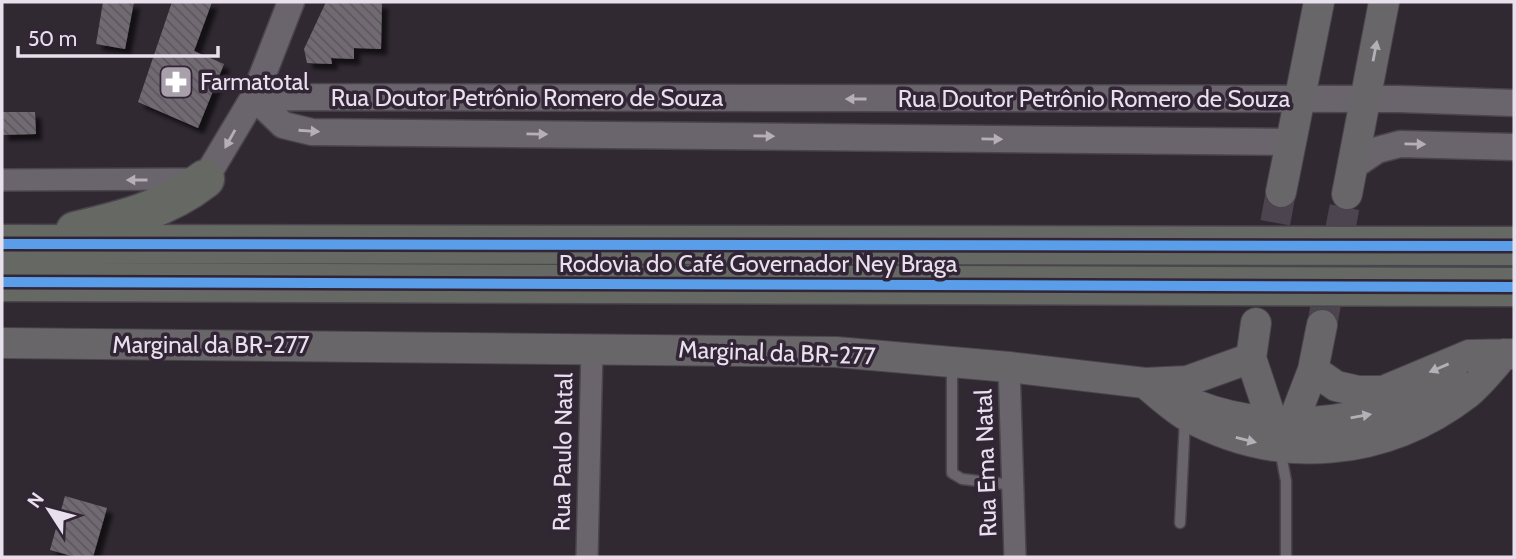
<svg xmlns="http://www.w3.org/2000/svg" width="1516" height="559" viewBox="0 0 1516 559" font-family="Cabin,sans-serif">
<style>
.building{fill:url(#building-back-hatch);filter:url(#shadow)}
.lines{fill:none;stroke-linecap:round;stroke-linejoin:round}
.secondary-tunnel{stroke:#4c444e;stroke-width:30;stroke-dasharray:30 15;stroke-linecap:butt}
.service-casing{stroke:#4a444c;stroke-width:13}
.minor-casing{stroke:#4a444c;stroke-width:24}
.tertiary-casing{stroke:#4a444c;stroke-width:29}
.secondary-casing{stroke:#4a444c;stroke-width:32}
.motorway-casing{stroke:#4a444c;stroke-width:41}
.service{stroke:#6a646c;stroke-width:10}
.minor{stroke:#6a646c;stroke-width:21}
.tertiary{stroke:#6a646c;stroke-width:26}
.secondary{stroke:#696669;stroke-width:30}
.motorway{stroke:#666963;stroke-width:38}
.cycleway-casing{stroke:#322536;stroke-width:15}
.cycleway{stroke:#5a9eea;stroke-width:10}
.oneway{fill:#b5afb8}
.oneway2{fill:#b6aeb9}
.labels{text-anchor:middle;stroke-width:7;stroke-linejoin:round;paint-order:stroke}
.poi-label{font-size:24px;fill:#e8e0ec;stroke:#322536;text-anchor:start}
.street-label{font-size:24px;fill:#e8e0ec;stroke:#322536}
</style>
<defs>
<pattern id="building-back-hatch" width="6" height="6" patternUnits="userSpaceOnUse" patternTransform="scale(1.75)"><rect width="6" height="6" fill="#716b73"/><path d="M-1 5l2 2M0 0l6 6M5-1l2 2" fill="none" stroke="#5c575d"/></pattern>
<filter id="shadow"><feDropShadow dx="6" dy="6" stdDeviation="2" flood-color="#0009"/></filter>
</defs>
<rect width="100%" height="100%" fill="#302932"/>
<path class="building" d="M103,2H134L125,49L96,44Z
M172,2H212L194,51L224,64L198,128L138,102Z
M326,2H382L381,49L354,48V59L331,58L332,64L307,63L304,49Z
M2,112H35L36,134L2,135Z
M65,496L107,508L93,557H76L50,550Z"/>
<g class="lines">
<path class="secondary-tunnel" d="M1267,267L1281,192
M1322,325L1347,194"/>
<defs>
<path id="service" d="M952,365V473L962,479L1013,485
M1280,449L1286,481V557
M1180,523L1185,418"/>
<path id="minor" d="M2,180L196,179
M1009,367L1015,557
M587,557L592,348"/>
<path id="tertiary" d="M254,97L1399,99L1514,103
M254,97L283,125L312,132L1292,142
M1352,167L1377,150L1400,144L1514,147
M205,179L254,97L291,2"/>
<path id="secondary" d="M1281,192L1319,2
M1347,194L1384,2
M1256,323L1251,358L1272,421
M2,343L836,352L1009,367L1145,383L1187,381L1251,358
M1313,370L1336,386L1358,391H1383L1469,355L1514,354
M1145,383C1158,394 1172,407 1187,416C1279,467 1385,457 1468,393C1481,382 1493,367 1504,354
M1193,404C1280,439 1374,420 1457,384
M1293,422L1313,370L1322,325"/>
<path id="motorway" d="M75,231C122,220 167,209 205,179
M2,244L1514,246
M2,282L1514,287"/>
</defs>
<use href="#service" class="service-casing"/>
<use href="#minor" class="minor-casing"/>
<use href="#tertiary" class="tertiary-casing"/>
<use href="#secondary" class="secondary-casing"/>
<use href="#motorway" class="motorway-casing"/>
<use href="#service" class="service"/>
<use href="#minor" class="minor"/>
<use href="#tertiary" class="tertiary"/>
<use href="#secondary" class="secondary"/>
<use href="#motorway" class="motorway"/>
<defs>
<path id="cycleway" d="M2,244L1514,246
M2,282L1514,287"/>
</defs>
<use href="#cycleway" class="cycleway-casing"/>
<use href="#cycleway" class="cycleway"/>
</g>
<defs><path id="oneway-solid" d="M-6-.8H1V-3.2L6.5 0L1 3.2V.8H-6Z" transform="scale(1.75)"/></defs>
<g class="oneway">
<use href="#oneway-solid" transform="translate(1375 51) rotate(-79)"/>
<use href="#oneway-solid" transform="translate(1439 368) rotate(157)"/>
<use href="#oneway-solid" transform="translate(1361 416) rotate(-10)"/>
<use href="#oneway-solid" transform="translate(1246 440) rotate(14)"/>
</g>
<g class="oneway2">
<use href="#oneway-solid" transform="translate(856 99) rotate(-180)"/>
<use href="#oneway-solid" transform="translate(309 131) rotate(4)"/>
<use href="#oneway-solid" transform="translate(537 134) rotate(1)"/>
<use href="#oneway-solid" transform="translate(764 136) rotate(1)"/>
<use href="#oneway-solid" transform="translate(230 139) rotate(119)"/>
<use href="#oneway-solid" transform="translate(992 139) rotate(1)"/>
<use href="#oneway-solid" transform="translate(1415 144) rotate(1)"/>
<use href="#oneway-solid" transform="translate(137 180) rotate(180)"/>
</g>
<defs>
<symbol id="pharmacy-square" viewBox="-11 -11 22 22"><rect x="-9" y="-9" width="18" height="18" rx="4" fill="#a8a0ab" stroke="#322536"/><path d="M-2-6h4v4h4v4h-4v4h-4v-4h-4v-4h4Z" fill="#fff"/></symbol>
</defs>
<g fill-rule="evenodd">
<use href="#pharmacy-square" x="157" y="63" width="38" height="38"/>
</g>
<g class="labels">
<g class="poi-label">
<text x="200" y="90">Farmatotal</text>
</g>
<g class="street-label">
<text x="527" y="106">Rua Doutor Petrônio Romero de Souza</text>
<text x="1094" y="107">Rua Doutor Petrônio Romero de Souza</text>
<text x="758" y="272">Rodovia do Café Governador Ney Braga</text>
<text x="211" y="353">Marginal da BR-277</text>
<text transform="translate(777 353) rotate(2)" y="8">Marginal da BR-277</text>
<text transform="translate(563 452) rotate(-89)" y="8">Rua Paulo Natal</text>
<text transform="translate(986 463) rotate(-92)" y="8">Rua Ema Natal</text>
</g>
</g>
<rect width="1516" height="559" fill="none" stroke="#e8e0ec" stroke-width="7"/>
<g transform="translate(49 510) rotate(306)" stroke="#322536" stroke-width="5" paint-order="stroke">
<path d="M0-5L12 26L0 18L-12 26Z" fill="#e8e0ec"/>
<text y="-10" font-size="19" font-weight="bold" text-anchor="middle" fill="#e8e0ec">N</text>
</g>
<path d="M18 46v10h200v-10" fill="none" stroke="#e8e0ec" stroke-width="3.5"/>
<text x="28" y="46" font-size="21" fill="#e8e0ec" stroke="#322536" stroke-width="5" paint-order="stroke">50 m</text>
</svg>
